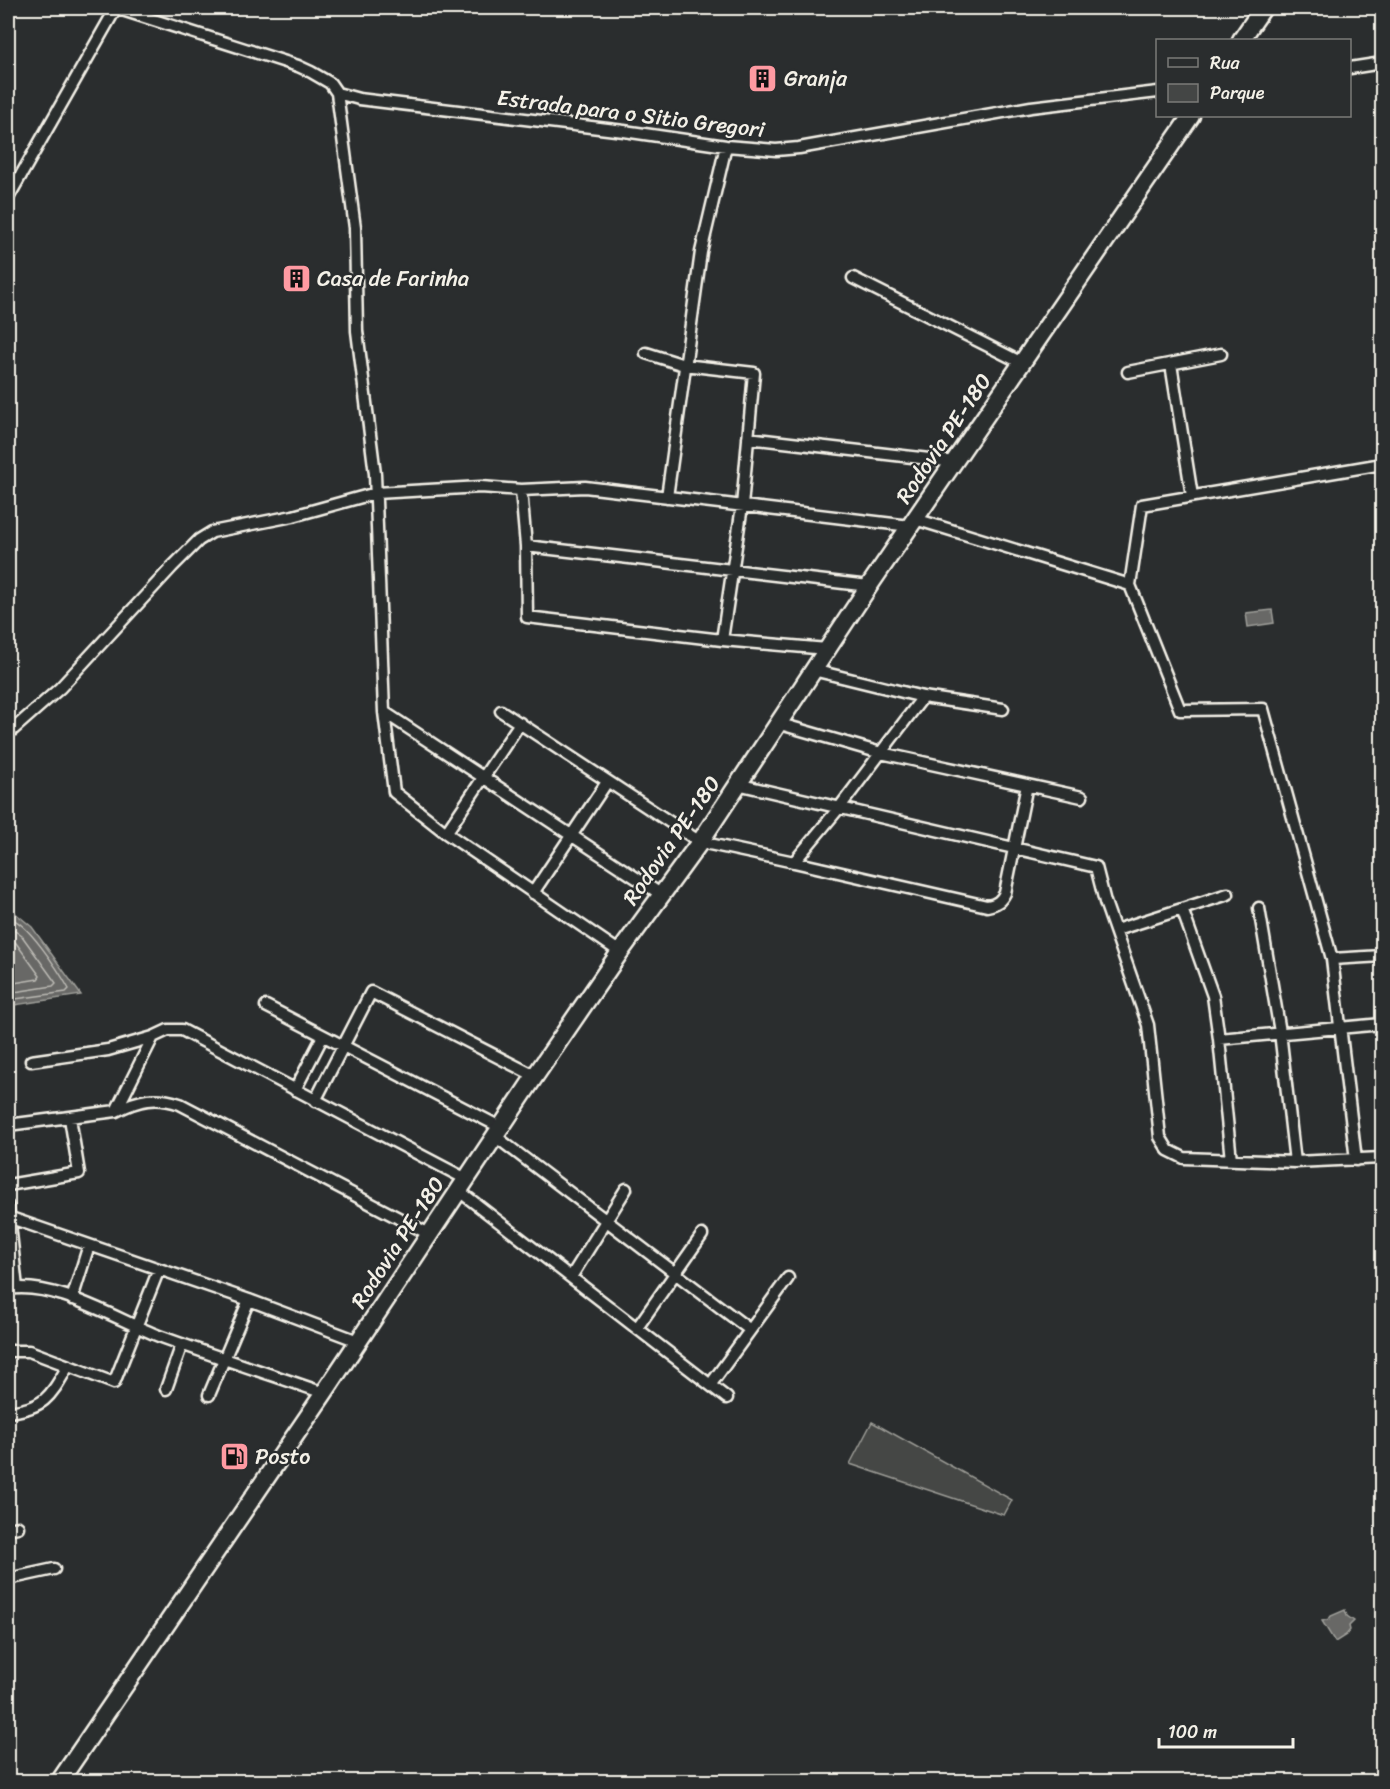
<svg xmlns="http://www.w3.org/2000/svg" width="1390" height="1789" viewBox="0 0 1390 1789" font-family="Sriracha,sans-serif">
<style>
.green{fill:#444645;stroke:#9c9c96;stroke-width:1.5}
.water{fill:#676866;stroke:#9f9f9a;stroke-width:1.5}
.lines{fill:none;stroke-linecap:round;stroke-linejoin:round}
.shore{stroke:#bcbab4;stroke-width:1.5}
.street-casing{stroke:#f4f1e8;stroke-width:15}
.primary-casing{stroke:#f4f1e8;stroke-width:21}
.street{stroke:#2a2d2e;stroke-width:10}
.primary{stroke:#2a2d2e;stroke-width:16}
.labels{text-anchor:middle;stroke-width:4.5;stroke-linejoin:round;paint-order:stroke}
.poi-label{font-size:22px;fill:#f4f1e8;stroke:#2a2d2e;text-anchor:start}
.street-label{font-size:22px;fill:#f4f1e8;stroke:#2a2d2e}
</style>
<rect width="100%" height="100%" fill="#2a2d2e"/>
<filter id="ink" filterUnits="userSpaceOnUse"><feTurbulence type="fractalNoise" baseFrequency=".0167" numOctaves="2"/><feDisplacementMap in="SourceGraphic" scale="12" xChannelSelector="R" yChannelSelector="G"/><feConvolveMatrix kernelMatrix="1 2 1 2 8 2 1 2 1" color-interpolation-filters="sRGB"/></filter>
<g filter="url(#ink)">
<path class="green" d="M872,1422L1012,1500L1004,1515L850,1464Z"/>
<path class="water" d="M1272,610L1274,623L1248,627L1246,613Z
M14,912L32,927L81,995L8,1006V913Z
M1345,1610L1347,1616L1354,1621L1349,1626L1350,1630L1346,1635L1335,1642L1322,1621L1329,1619L1331,1616Z"/>
<g class="lines">
<path class="shore" d="M8,918C26,919 60,973 69,989L66,992L8,1000
M8,926L22,936L56,983L53,986L8,993
M8,936L16,943L40,976L38,979L8,984"/>
<defs>
<path id="street" d="M116,8L298,66L311,72L330,83L337,93L359,99L624,131L726,146L776,150L799,148L1031,107L1158,92
M1350,68L1382,63
M337,93L355,228L357,331L375,474L384,712L394,792L446,833
M8,198L116,8
M853,278L1022,363
M646,353L684,365L754,373L742,506L722,640
M1171,364L1192,496
M1128,372L1221,354
M748,438L955,462
M521,490L585,487L910,526
M667,497L701,252L726,146
M915,519L1130,585
M526,546L869,586
M813,670L923,697L1003,709
M501,711L700,842L794,862L839,808L923,697
M384,712L662,895
M520,723L446,833L620,952
M777,723L881,753L1082,797
M8,734L60,688L172,567L199,540L212,532L293,516L376,493L481,487L521,490L526,546L527,617L722,640L827,649
M737,784L1096,867L1105,902L1148,1025L1160,1137L1168,1150L1184,1158L1295,1162L1382,1158
M794,862L987,906C997,904 1001,901 1005,893L1027,785
M533,893L607,782
M1259,908L1280,1032L1295,1162
M1182,909L1228,894
M1116,930L1182,909L1213,996L1219,1039L1231,1160
M1332,959L1382,956
M266,1006L500,1127
M1219,1039L1382,1024
M31,1061L108,1050L153,1037
M295,1090L323,1036
M315,1101L371,992L535,1076
M116,1111C139,1099 156,1096 180,1104L429,1234
M8,1125L116,1111L153,1037L168,1030H182L466,1179
M495,1136L750,1330
M1356,1160L1332,959L1263,709L1180,710L1130,585L1142,505L1382,464
M8,1185L79,1173L70,1118
M458,1190L727,1398
M8,1206L17,1288
M8,1217L249,1300L358,1341
M571,1277L626,1189
M8,1289C56,1281 115,1319 159,1336C214,1356 269,1374 324,1393
M72,1299L89,1245
M637,1328L702,1235
M8,1351H29L114,1383L159,1269
M711,1384L788,1278
M166,1389L182,1344
M209,1395L249,1300
M8,1412C45,1408 50,1397 68,1366
M8,1529L18,1527
M8,1579L54,1569"/>
<path id="primary" d="M1241,40L1263,8
M59,1782L324,1393L535,1076L620,952L700,842L869,586L1191,116"/>
</defs>
<use href="#street" class="street-casing"/>
<use href="#primary" class="primary-casing"/>
<use href="#street" class="street"/>
<use href="#primary" class="primary"/>
</g>
</g>
<defs>
<symbol id="building-square" viewBox="-11 -11 22 22"><rect x="-9" y="-9" width="18" height="18" rx="4" fill="#ff9aa2" stroke="#2a2d2e"/><path d="M-4-6H4V6H1V3H-1V6H-4ZM-2.5-4.3h1.7v1.8h-1.7ZM.8-4.3h1.7v1.8H.8ZM-2.5-1h1.7V.8h-1.7ZM.8-1h1.7V.8H.8Z" fill="#111"/></symbol>
<symbol id="fuel-square" viewBox="-11 -11 22 22"><rect x="-9" y="-9" width="18" height="18" rx="4" fill="#ff9aa2" stroke="#2a2d2e"/><path d="M-5.5-6h7V0h2V4h1.3V-2.5L3-4.5l.8-.8L6-3V5H2.5V1h-1V6h-7ZM-4.2-4.7v3.2H.2V-4.7Z" fill="#111"/></symbol>
</defs>
<g fill-rule="evenodd">
<use href="#building-square" x="746" y="62" width="33" height="33"/>
<use href="#building-square" x="280" y="262" width="33" height="33"/>
<use href="#fuel-square" x="218" y="1440" width="33" height="33"/>
</g>
<g class="labels">
<g class="poi-label">
<text x="784" y="86">Granja</text>
<text x="317" y="286">Casa de Farinha</text>
<text x="255" y="1464">Posto</text>
</g>
<g class="street-label">
<text transform="translate(631 113) rotate(7)" y="8">Estrada para o Sitio Gregori</text>
<text transform="translate(943 438) rotate(-56)" y="8">Rodovia PE-180</text>
<text transform="translate(671 840) rotate(-55)" y="8">Rodovia PE-180</text>
<text transform="translate(397 1242) rotate(-57)" y="8">Rodovia PE-180</text>
</g>
</g>
<rect width="1390" height="1789" fill="none" stroke="#2a2d2e" stroke-width="30"/>
<rect x="15" y="15" width="1360" height="1759" fill="none" stroke="#f4f1e8" stroke-width="2" filter="url(#ink)"/>
<rect x="1156" y="39" width="195" height="78" fill="#2a2d2e" stroke="#7b7b78" stroke-width="1.5"/>
<rect x="1168" y="58" width="30" height="9" fill="#2a2d2e" stroke="#7b7b78" stroke-width="1.5"/>
<text x="1210" y="69" font-size="18" fill="#f4f1e8">Rua</text>
<rect x="1168" y="84" width="30" height="18" fill="#444645" stroke="#7b7b78" stroke-width="1.5"/>
<text x="1210" y="99" font-size="18" fill="#f4f1e8">Parque</text>
<path d="M1159 1738v9h134v-9" fill="none" stroke="#f4f1e8" stroke-width="3"/>
<text x="1168" y="1738" font-size="18" fill="#f4f1e8" stroke="#2a2d2e" stroke-width="4.5" paint-order="stroke">100 m</text>
</svg>
